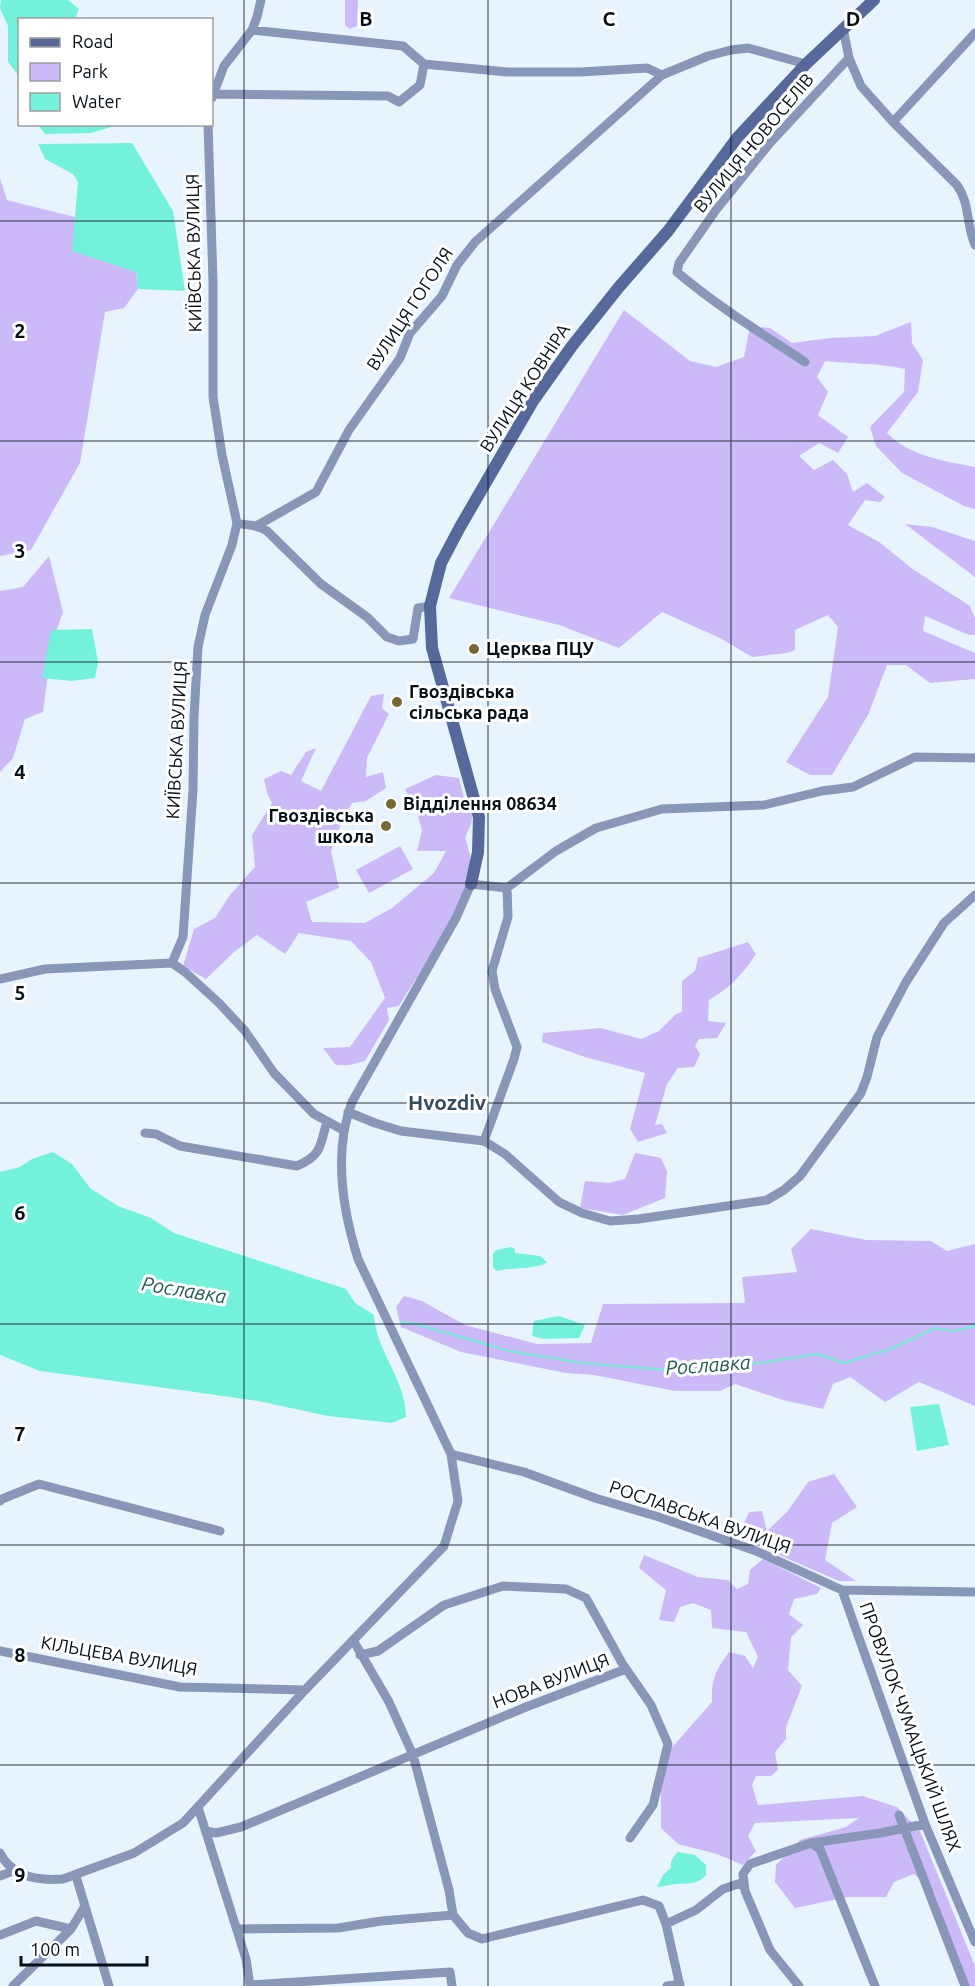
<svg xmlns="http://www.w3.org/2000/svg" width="975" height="1986" viewBox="0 0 975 1986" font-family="Ubuntu,sans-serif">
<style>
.green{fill:#cbb9f8}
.water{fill:#74f1da}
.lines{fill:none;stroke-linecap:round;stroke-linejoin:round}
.stream{stroke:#74f1da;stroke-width:2}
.street{stroke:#8896b8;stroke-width:9}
.secondary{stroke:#57699a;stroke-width:12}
.grid{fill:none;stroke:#050f16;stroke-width:1.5;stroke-opacity:0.55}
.poi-dot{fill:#776734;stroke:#fff;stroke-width:2}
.labels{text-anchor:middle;stroke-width:6;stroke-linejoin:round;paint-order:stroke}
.street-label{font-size:18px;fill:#050f16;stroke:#fff}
.poi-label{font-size:18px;font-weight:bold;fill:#050f16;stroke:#fff;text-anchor:start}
.water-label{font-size:20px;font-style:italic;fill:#255a50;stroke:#fff}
.quarter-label{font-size:21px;font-weight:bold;fill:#334d5f;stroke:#fff}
.grid-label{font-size:20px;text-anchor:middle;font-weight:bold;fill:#050f16;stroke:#fff;stroke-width:6;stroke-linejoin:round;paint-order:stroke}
</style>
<rect width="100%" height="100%" fill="#e8f4fd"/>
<path class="green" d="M345,0H358L357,26L350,29L345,25Z
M0,178L7,200L75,217L73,251L136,272L138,289L124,308L105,312L80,463L31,550L0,556Z
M624,310L690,361L716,367L744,357L750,326L770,328L792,343L830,338L875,336L911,322L912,343L923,360L918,392L887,433C909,456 944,461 975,467V509L964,506L902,473L876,446L870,427L904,392L905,369C879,363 852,364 825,361L817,377L828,392L818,415L848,437L838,453L819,443L799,456L814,470L833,460L847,474L853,492L867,483L885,497L880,502L865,500L848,525L879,542L914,570L970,606L975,618V635H969L925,616L923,631L975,653V679L930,683L906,665H887L868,715L832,775H810L786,762L828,697L838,627L828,615L795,630V650L787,653L752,657L720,638L662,612L619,648L559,625L449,598Z
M905,524L932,527L975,541V577Z
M49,556L63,612L52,643L43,712L25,719L13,758L0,772V591L23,587Z
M384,694L382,708L389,714L367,758L366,777L383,772L386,788L366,801L352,803L341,824L331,851L339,888L306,902L312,922L365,923L392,908L434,873L446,851H417L422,830L417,813L405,789L436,775L459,778L464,798L473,814L471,824L465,838C467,844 469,850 470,856C475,893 419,973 399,1006L387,1008L389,1020L365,1061L349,1065H336L323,1048L350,1047L385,998L371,962L351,941L299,933L285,954L257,935L234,952L206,979L183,966L194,929L215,918L230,895L255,867L252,835L272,803L267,793L264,779L281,771L291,775L306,752L316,748L301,781L321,791L371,696Z
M400,846L413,869L369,893L356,870Z
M748,942L756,954C742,975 731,987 709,1000L708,1021L726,1023L717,1038L699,1039L695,1046L700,1054L694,1067L678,1068L667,1084L655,1125L662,1124L667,1133L638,1142L630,1129L645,1073L585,1057L542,1042L543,1033L601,1028L641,1039L659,1031L676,1014L682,1012V981L695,971L698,958Z
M635,1153L661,1158L667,1171L665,1198L623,1215L580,1208L585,1181L608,1183L625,1179Z
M811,1229L866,1240L931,1241L947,1251L975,1244V1406L919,1382L885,1402L850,1377L833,1384L823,1409L783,1400L735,1384L720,1391H675L594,1375L566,1373L461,1352L401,1327L396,1307L404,1296L422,1301L465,1325L537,1344L591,1343L603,1304L745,1303L742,1277L797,1272L791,1249Z
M834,1474L857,1507L832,1523L825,1560L856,1581H839L738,1537L749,1512L762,1511L767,1531L787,1512L808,1482Z
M644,1555L698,1577L728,1580L737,1589L748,1584L750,1570L763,1559L821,1588L817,1594L794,1599L789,1614L803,1625L791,1637L788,1670L802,1686L786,1727V1739L775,1752L778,1770L771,1776H756L752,1785L758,1805L863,1796L897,1807L920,1831L975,1966V1986H967L934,1892L914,1874L894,1882L886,1897H848L795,1908L775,1882L776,1865L800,1840L846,1827L859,1818L755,1823L748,1836L756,1851L743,1865L717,1854L678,1844L661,1828V1760L712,1702C711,1679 716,1670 729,1652L745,1656L753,1668L758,1657L746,1632L712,1628L711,1610L693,1603L680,1607L674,1622L659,1620L666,1590L639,1568Z"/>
<path class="water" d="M1,0H68L79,9L75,19L20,20L19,76L8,62V26L0,8Z
M38,125H118L91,133L45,134Z
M132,143L173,211L185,291L138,289L136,272L72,251L78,182L73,174L45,159L38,144Z
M92,629L98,662L95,678L71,681L42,678L51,630Z
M53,1152L72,1164L90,1188L118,1206L151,1218L174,1233L346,1289L355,1303L374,1315C376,1351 406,1380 406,1417L392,1423L328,1416L258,1401L195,1392L40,1371L0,1355V1172L20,1167L32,1159Z
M511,1247L515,1249V1253L540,1256L547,1262C538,1270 510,1267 497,1271L493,1268V1254L496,1250Z
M559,1316L585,1325L579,1338L544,1339L532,1336L534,1321Z
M939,1404L949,1445L917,1451L910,1407Z
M678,1852L695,1855L706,1865V1875C697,1885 690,1883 677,1884C670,1884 664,1887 657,1887L663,1875L671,1868C670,1862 673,1856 678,1852Z"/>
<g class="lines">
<path class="stream" d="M401,1322L416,1324L509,1351L582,1363L681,1371L766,1362L818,1354L844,1363L893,1348L935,1328L954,1331L975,1326"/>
<path class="street" d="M843,28L849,58L861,86L893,122L957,185C970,203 966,224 975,245
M252,30L403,46L424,64
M424,64L507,72H581L647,68L662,75
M213,94L388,96L399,102L420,85L424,64
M212,98L224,66L252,30L257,17L261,0
M893,122L975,33
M805,362C761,333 717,306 677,272L679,263L716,210L770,143L849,58
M237,523C249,526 257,524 267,531L321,584L367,617L387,637L399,641L413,639L418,608L430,606
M258,525L316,492L349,430L400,358L410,333L442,296L457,265L475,242L662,75L708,56L731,50L748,48L806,64
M172,963L183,937L193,790L194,717L198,647L205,615L232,545L237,523L222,455L213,397V281L208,124
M0,979L45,969L172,963L185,972L219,1003L245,1031L274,1073L314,1114L343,1130
M348,1112L375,1123L401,1131L484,1141L505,1154L559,1202L582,1213L610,1221L639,1219L767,1200L784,1190L800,1176L861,1093L867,1077L877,1037L906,982L944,923L975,895
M145,1133L156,1134L180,1146L297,1166C322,1155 320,1146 327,1121
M484,1141L514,1059L517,1047L495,989L492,971L508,917L507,888
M451,1454L524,1472L595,1498L659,1517L756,1551L842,1590L975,1592
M0,1501L2,1499L39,1484L220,1531
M842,1590L925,1824L975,1942
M353,1640L389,1702L413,1755L449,1890L453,1915
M0,1651L180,1687L305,1690
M360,1655L378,1651L444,1605L503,1586L566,1589L586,1598L622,1663L651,1705L668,1744L653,1805L630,1838
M198,1807L246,1959L250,1986
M899,1815L965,1986
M206,1831L216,1833L241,1827L526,1707L626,1669
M811,1843L880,1833L925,1824
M0,1853C12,1877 38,1881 63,1879L134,1853L183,1823L305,1690L444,1546L458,1501L451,1454L358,1259C342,1208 333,1152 352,1102L456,918L471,884L507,888L556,851L596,828L662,809L764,805L822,791L853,787L915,757L975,758
M0,1876L13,1871
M85,1906L109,1986
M666,1924L696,1910L723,1889L744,1882
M237,1929L338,1928L381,1921L453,1915L468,1933L482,1939L643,1900L659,1906L666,1924L680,1986
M0,1935L36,1921L71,1929
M250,1985L450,1972L452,1986
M13,1986L71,1929L85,1906L76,1876
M667,1986L680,1984
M799,1986L770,1950L745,1891L743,1874L750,1864L811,1843L820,1849L875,1986"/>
<path class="secondary" d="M471,884L478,852L479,817L432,648L430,606L441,563L460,527L533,401L572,346L619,287L668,231L737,138L806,64L874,0"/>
</g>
<path class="grid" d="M244,0V1986M488,0V1986M731,0V1986M0,221H975M0,441H975M0,662H975M0,883H975M0,1103H975M0,1324H975M0,1545H975M0,1765H975"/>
<g class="poi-dot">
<circle cx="474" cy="649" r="6"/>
<circle cx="397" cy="702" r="6"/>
<circle cx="391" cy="804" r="6"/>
<circle cx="386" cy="826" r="6"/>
</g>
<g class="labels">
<g class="street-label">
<text transform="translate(754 143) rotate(-50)" y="6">ВУЛИЦЯ НОВОСЕЛІВ</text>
<text transform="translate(194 253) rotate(-91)" y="6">КИЇВСЬКА ВУЛИЦЯ</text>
<text transform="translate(410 309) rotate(-57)" y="6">ВУЛИЦЯ ГОГОЛЯ</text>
<text transform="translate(525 388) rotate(-57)" y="6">ВУЛИЦЯ КОВНІРА</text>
<text transform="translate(177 740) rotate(-87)" y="6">КИЇВСЬКА ВУЛИЦЯ</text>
<text transform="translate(700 1517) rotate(19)" y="6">РОСЛАВСЬКА ВУЛИЦЯ</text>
<text transform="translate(119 1656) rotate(10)" y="6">КІЛЬЦЕВА ВУЛИЦЯ</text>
<text transform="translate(551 1681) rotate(-21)" y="6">НОВА ВУЛИЦЯ</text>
<text transform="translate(910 1727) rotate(70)" y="6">ПРОВУЛОК ЧУМАЦЬКИЙ ШЛЯХ</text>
</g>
<g class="poi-label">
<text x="486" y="655">Церква ПЦУ</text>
<text x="409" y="698">Гвоздівська<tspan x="409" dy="21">сільська рада</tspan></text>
<text x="403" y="810">Відділення 08634</text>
<text x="374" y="822" text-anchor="end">Гвоздівська<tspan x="374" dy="21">школа</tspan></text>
</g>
<g class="water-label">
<text transform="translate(184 1290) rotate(9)" y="7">Рославка</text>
<text transform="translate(708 1365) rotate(-4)" y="7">Рославка</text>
</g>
<g class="quarter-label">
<text x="447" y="1110">Hvozdiv</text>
</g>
</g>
<g class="grid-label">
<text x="366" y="26">B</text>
<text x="609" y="26">C</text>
<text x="853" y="26">D</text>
<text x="20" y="338">2</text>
<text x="20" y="558">3</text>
<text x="20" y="779">4</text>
<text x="20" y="1000">5</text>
<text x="20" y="1220">6</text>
<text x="20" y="1441">7</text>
<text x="20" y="1662">8</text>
<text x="20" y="1882">9</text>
</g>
<rect x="18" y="18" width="195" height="108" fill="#ffffff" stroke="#9b9fa2" stroke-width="1.5"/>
<rect x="30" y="38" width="30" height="9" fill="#57699a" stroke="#9b9fa2" stroke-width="1.5"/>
<text x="72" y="48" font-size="18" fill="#050f16">Road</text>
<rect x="30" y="63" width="30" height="18" fill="#cbb9f8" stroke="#9b9fa2" stroke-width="1.5"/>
<text x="72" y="78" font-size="18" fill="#050f16">Park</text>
<rect x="30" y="93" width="30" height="18" fill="#74f1da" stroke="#9b9fa2" stroke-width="1.5"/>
<text x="72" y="108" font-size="18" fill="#050f16">Water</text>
<path d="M21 1956v9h126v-9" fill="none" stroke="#050f16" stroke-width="3"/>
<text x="30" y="1956" font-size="18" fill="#050f16" stroke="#ffffff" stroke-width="4.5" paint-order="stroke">100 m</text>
</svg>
